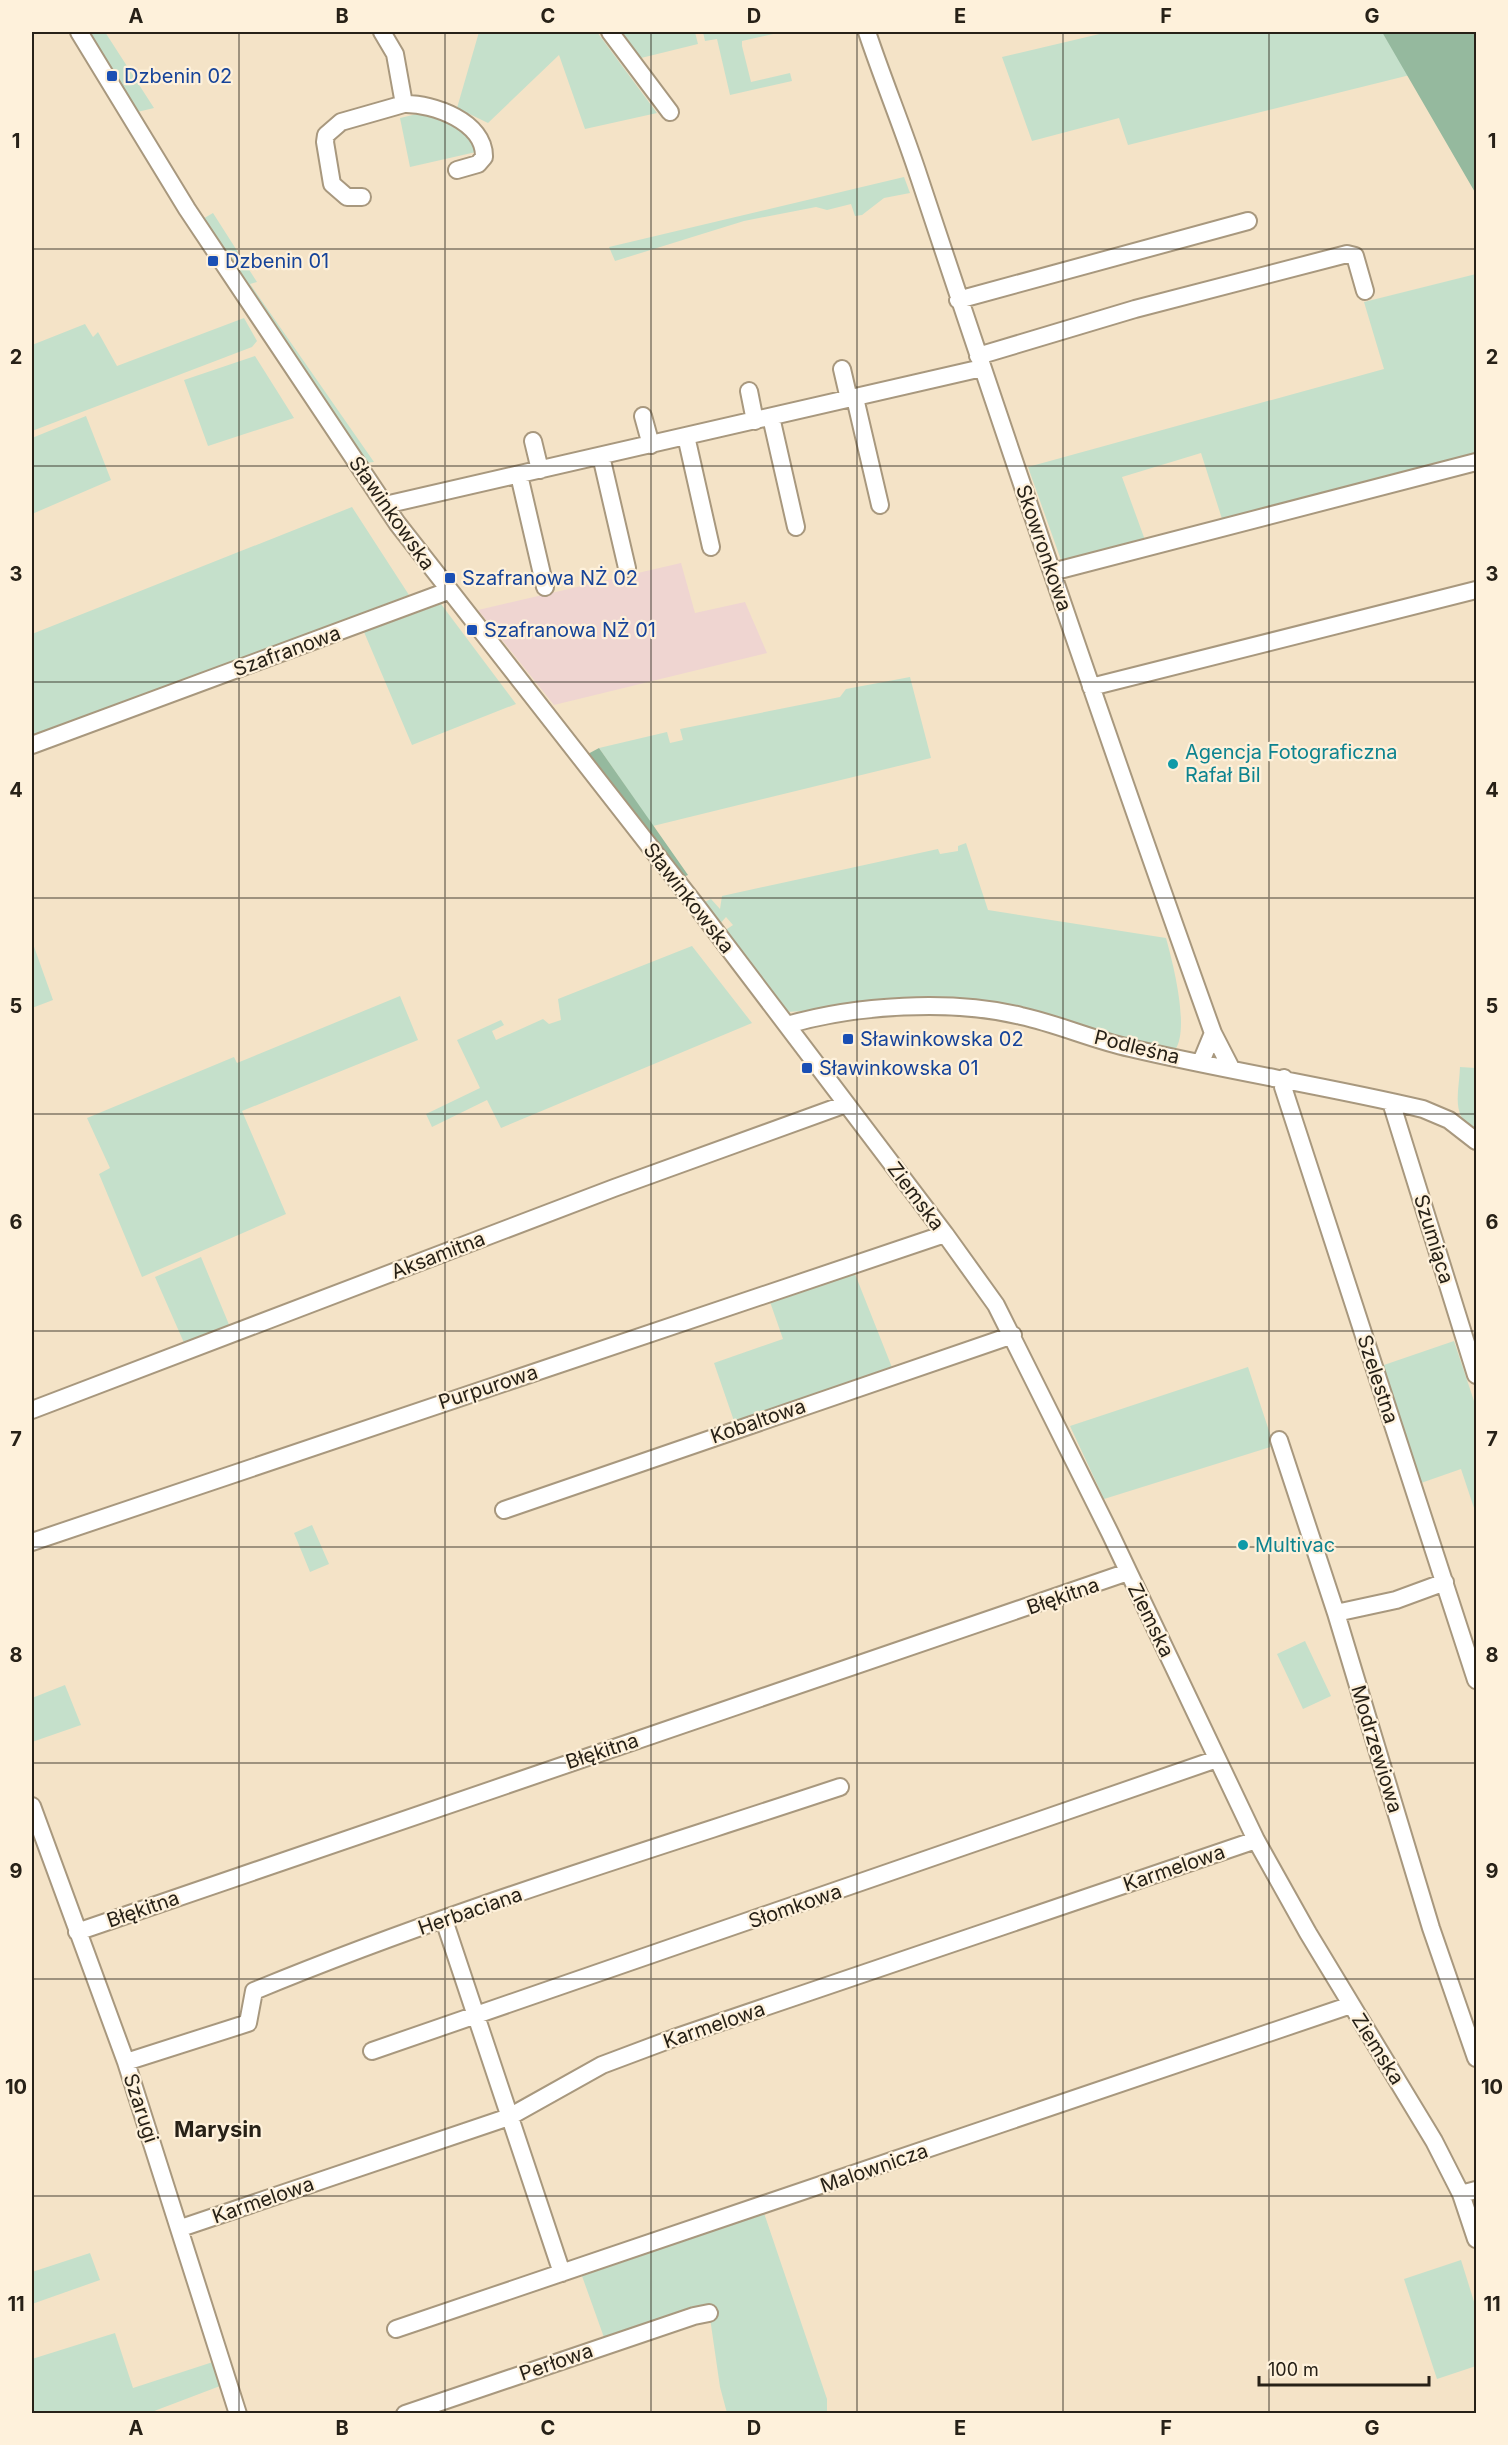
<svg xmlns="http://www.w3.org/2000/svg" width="1508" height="2445" viewBox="0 0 1508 2445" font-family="Inter,sans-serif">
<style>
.commercial{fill:#efd5d1}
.green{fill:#c5e0cb}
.forest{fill:#95b99e}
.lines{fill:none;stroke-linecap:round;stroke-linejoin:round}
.minor-casing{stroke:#a8987e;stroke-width:20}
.minor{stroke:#fff;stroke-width:16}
.grid{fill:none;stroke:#272117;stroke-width:1.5;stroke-opacity:0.55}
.transit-dot{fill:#1a4fb4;stroke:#fef1db;stroke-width:2}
.culture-dot{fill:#0f9aa8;stroke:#fef1db;stroke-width:2}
.labels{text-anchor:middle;stroke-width:4.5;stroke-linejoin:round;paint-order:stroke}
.transit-label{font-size:20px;fill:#164399;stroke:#fef1db;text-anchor:start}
.street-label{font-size:20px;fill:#272117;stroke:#fef1db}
.culture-label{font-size:20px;fill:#0d838f;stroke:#fef1db;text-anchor:start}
.quarter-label{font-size:22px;font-weight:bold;fill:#272117;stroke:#fef1db}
.neatline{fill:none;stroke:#272117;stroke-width:2}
.grid-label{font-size:20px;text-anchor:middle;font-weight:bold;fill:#272117}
</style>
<rect width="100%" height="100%" fill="#f4e3c7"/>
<path class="commercial" d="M681,563L695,613L745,602L767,653L554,705L478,610Z"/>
<path class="green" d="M96,32H105L154,108L133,113L84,37Z
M479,32H597L657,113L585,129L559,55L488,123L457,108Z
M620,32L634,34L695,32L698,44L641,58Z
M703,32H782L742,41V46L751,82L790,73L792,81L730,95L717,39L705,41Z
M1108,32H1382L1410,75L1128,145L1119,118L1032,141L1002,57Z
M421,113C445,122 468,125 476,152L410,167L400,118Z
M904,177L910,193L884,198L862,215L855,216L851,204L827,210L816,207L744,221L615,261L609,247Z
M213,213L257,282L250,284L374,462L365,463L201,220Z
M1476,274V460L1223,522L1201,453L1122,477L1145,540L1061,560L1028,467L1384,369L1364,302Z
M244,318L257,341L252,347L32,431V345L85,324L93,337L98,332L117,366Z
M255,356L294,418L208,446L184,380Z
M86,416L111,480L32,514V438Z
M352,507L409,595L67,724L32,741V634Z
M441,604L516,704L412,745L364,632Z
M910,677L931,758L653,826L599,748L667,732L670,743L683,740L680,729L840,697L846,689Z
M966,843L988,910L1166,938C1173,963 1190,1029 1175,1050L1132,1043L1057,1019L865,1007L787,1012L724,931L733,925L726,917L719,925L702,903L711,899L720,909L722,896L938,849L940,854L958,851V846Z
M32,941L53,1000L32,1008Z
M692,946L752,1023L501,1128L487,1100L432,1127L426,1114L480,1088L457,1040L501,1020L504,1025L492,1031L496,1040L543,1019L549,1024L561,1020L558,999Z
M400,996L418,1040L242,1111L286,1214L142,1277L99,1174L110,1168L87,1118L234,1057L237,1063Z
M1460,1067L1476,1068V1132C1450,1116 1459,1094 1460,1067Z
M201,1257L230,1327L185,1345L155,1277Z
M853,1269L895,1375L774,1415L771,1409L734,1421L714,1363L783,1339L769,1299Z
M1454,1341L1476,1407V1514L1461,1469L1421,1483L1381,1366Z
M1248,1367L1274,1446L1104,1499L1070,1426Z
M312,1525L329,1564L310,1572L294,1533Z
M1305,1641L1331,1696L1303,1709L1277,1654Z
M65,1685L81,1725L32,1742V1698Z
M764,2213L827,2399V2413H727L720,2387L710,2318L606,2343L582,2276Z
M90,2253L100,2280L32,2304V2272Z
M1461,2260L1476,2308V2366L1437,2379L1404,2279Z
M115,2333L133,2388L216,2361L228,2383L149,2413L32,2414V2359Z"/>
<path class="forest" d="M1382,32H1476V194Z
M599,748L688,875L678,879L586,755Z"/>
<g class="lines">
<defs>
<path id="minor" d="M79,32L187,209L397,523L698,908L945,1234L996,1305L1110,1533L1256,1840L1308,1933L1434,2141L1461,2194L1476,2239
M610,32L670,112
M867,32C883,80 903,128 919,177C1014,463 1111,749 1213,1033L1201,1062
M404,104C433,103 485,122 484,157L478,164L457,170
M362,197H347L332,184L325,142L326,135L341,122L404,104L395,54L382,32
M958,300L1248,221
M978,356L1135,309L1347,254L1355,256L1365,291
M842,369L849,399
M749,391L755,421
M855,398L880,505
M643,416L651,445
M771,417L796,527
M686,436L711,547
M533,441L540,470
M601,456L627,568
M519,475L545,587
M385,505L982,368
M1052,572L1476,462
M1091,687L1476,590
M32,745L448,591
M787,1025C855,1005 952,999 1021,1016C1058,1024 1093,1040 1130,1048C1227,1071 1326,1086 1423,1109L1449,1120L1476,1141
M1213,1033L1231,1068
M1284,1078L1283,1087L1476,1680
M1391,1102L1476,1375
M32,1410L614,1188L846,1104
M1279,1440L1336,1613L1431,1928L1476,2058
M504,1510L1013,1335
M32,1542L945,1234
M1336,1613L1396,1600L1445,1582
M32,1806L126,2062L238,2414
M444,1920L562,2273
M77,1932L1128,1572
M372,2051L1217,1759
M126,2062L248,2023L254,1991C445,1912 644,1852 840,1787
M1461,2194L1476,2190
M181,2228L509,2117L602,2065L674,2038L1256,1840
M396,2329L1351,2005
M405,2414L694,2316L709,2313"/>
</defs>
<use href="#minor" class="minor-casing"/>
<use href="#minor" class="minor"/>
</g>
<path class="grid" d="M239,32V2414M445,32V2414M651,32V2414M857,32V2414M1063,32V2414M1269,32V2414M32,249H1476M32,466H1476M32,682H1476M32,898H1476M32,1114H1476M32,1331H1476M32,1547H1476M32,1763H1476M32,1979H1476M32,2196H1476"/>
<g class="transit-dot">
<rect x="106" y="70" width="12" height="12" rx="3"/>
<rect x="207" y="255" width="12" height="12" rx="3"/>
<rect x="444" y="572" width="12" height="12" rx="3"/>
<rect x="466" y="624" width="12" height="12" rx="3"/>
<rect x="842" y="1033" width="12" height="12" rx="3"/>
<rect x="801" y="1062" width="12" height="12" rx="3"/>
</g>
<g class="culture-dot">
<circle cx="1173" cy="764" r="6"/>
<circle cx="1243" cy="1545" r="6"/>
</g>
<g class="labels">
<g class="transit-label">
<text x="124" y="83">Dzbenin 02</text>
<text x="225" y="268">Dzbenin 01</text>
<text x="462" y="585">Szafranowa NŻ 02</text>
<text x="484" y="637">Szafranowa NŻ 01</text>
<text x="860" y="1046">Sławinkowska 02</text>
<text x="819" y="1075">Sławinkowska 01</text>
</g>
<g class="street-label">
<text transform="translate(392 513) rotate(55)" y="7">Sławinkowska</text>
<text transform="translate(1044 548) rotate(71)" y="7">Skowronkowa</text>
<text transform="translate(287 651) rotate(-20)" y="7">Szafranowa</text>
<text transform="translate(689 898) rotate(52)" y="7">Sławinkowska</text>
<text transform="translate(1137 1047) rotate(14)" y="7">Podleśna</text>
<text transform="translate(916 1196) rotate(53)" y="7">Ziemska</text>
<text transform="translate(1434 1239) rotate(73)" y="7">Szumiąca</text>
<text transform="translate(438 1255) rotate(-21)" y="7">Aksamitna</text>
<text transform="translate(1378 1379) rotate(72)" y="7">Szelestna</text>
<text transform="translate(488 1387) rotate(-18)" y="7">Purpurowa</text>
<text transform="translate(758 1421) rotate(-19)" y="7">Kobaltowa</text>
<text transform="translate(1063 1596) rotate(-19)" y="7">Błękitna</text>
<text transform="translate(1151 1620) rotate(64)" y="7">Ziemska</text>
<text transform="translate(1377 1749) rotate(73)" y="7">Modrzewiowa</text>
<text transform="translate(602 1751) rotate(-18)" y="7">Błękitna</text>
<text transform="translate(1174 1868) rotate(-19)" y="7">Karmelowa</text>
<text transform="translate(795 1906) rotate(-19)" y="7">Słomkowa</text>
<text transform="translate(143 1909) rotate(-19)" y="7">Błękitna</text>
<text transform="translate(470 1911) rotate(-19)" y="7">Herbaciana</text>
<text transform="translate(714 2025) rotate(-19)" y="7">Karmelowa</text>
<text transform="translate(1378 2049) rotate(58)" y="7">Ziemska</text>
<text transform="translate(141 2108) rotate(72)" y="7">Szarugi</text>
<text transform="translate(874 2168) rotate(-19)" y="7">Malownicza</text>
<text transform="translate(263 2200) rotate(-19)" y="7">Karmelowa</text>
<text transform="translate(556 2362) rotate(-19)" y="7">Perłowa</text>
</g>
<g class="culture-label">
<text x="1185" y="759">Agencja Fotograficzna<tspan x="1185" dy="23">Rafał Bil</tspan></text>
<text x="1255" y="1552">Multivac</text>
</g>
<g class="quarter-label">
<text x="218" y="2137">Marysin</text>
</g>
</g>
<rect width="1508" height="2445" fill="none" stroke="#fef1db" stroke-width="66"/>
<path d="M1259 2376v9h170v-9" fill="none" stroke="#272117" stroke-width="3"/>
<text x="1268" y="2376" font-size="18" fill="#272117" stroke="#fef1db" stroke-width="4.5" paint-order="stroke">100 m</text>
<rect x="33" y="33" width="1442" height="2379" class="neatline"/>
<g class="grid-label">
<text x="136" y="23">A</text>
<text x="342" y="23">B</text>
<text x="548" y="23">C</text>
<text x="754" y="23">D</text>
<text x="960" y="23">E</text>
<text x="1166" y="23">F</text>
<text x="1372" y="23">G</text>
<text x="16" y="148">1</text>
<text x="1492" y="148">1</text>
<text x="16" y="364">2</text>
<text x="1492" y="364">2</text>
<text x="16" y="581">3</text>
<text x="1492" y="581">3</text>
<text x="16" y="797">4</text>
<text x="1492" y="797">4</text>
<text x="16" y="1013">5</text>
<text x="1492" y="1013">5</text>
<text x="16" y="1229">6</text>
<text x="1492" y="1229">6</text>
<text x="16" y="1446">7</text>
<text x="1492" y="1446">7</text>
<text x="16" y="1662">8</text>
<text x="1492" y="1662">8</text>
<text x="16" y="1878">9</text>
<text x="1492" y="1878">9</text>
<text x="16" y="2094">10</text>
<text x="1492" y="2094">10</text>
<text x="16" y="2311">11</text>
<text x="1492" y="2311">11</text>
<text x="136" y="2435">A</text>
<text x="342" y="2435">B</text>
<text x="548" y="2435">C</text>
<text x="754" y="2435">D</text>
<text x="960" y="2435">E</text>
<text x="1166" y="2435">F</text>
<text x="1372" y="2435">G</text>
</g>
</svg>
